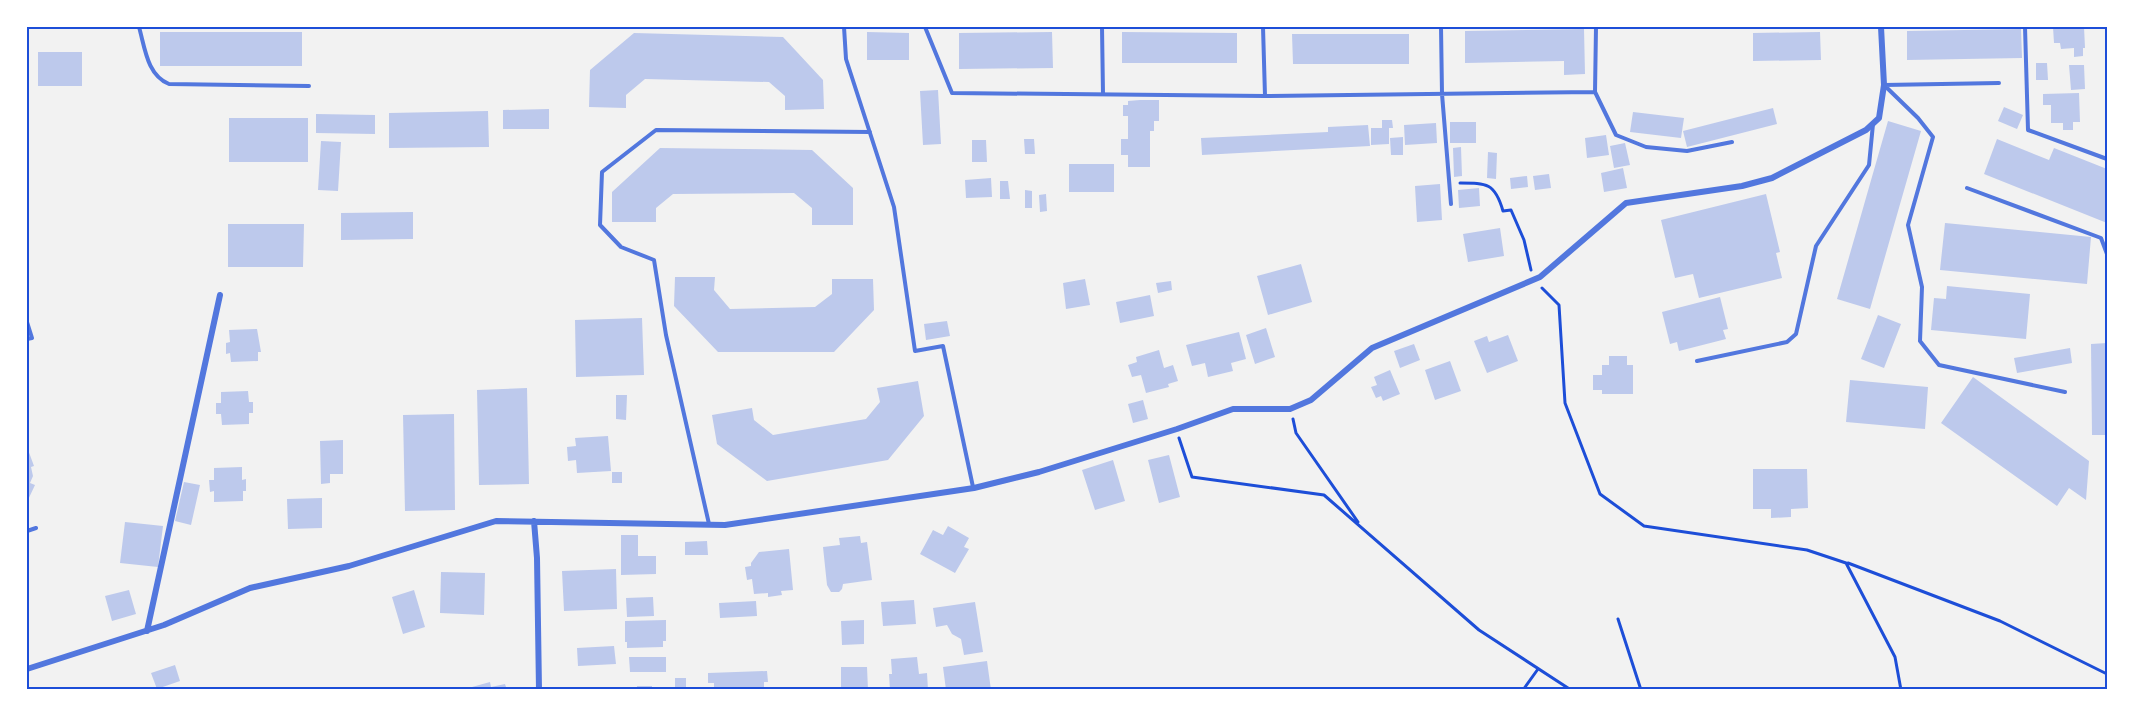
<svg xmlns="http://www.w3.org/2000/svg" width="2134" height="717" viewBox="0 0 2134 717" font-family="'Roboto Condensed',sans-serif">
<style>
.building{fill:#bdc9ec}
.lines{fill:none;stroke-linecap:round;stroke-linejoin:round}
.path{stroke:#1d4ed8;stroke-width:3}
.service{stroke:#5277de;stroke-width:4}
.minor{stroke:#5277de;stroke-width:6}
.neatline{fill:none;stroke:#1d4ed8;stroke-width:2}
</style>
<rect width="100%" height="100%" fill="#f2f2f2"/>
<path class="building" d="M2053,27H2084L2085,48H2083V56L2074,57V48L2061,49L2060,43H2054Z
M1584,29L1585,74L1564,75V61L1465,63V31Z
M2021,29L2022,58L1907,60V31Z
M160,32H302V66H160Z
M867,32L909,33V60H867Z
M1052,32L1053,68L959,69V33Z
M1122,32L1237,33V63H1122Z
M1820,32L1821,60L1753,61V33Z
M634,33L783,37L823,80L824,109L785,110V96L769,82L645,79L626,95V108L589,107L590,70Z
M1292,34H1409V64H1293Z
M38,52H82V86H38Z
M2036,63H2047L2048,80H2036Z
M2069,65H2084L2085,89L2071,90Z
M938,90L941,144L923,145L920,91Z
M2079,93L2080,122H2073V130H2063V123H2051V105H2043V94Z
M1140,100H1159V121H1154V131H1150V167H1128V155H1121V139H1128V116H1123V105H1128V101Z
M2004,107L2023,115L2017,129L1998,121Z
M1773,108L1777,124L1687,147L1683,131Z
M549,109V129H503V110Z
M488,111L489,147L389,148V113Z
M1633,112L1684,118L1681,138L1630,132Z
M316,114L375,115V134L316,133Z
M229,118H308V162H229Z
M1382,120H1392L1393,128H1389V144L1371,145V128H1382Z
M1888,121L1921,131L1870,309L1837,299Z
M1450,122H1476V143H1450Z
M1436,123L1437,143L1405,145L1404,125Z
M1368,125L1370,146L1202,155L1201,138L1328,132V127Z
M1606,135L1609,155L1587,158L1585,138Z
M1403,137V155H1391L1390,138Z
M1024,139H1034L1035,154H1025Z
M1997,139L2049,160L2054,148L2107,169V223L1984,174Z
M972,140H986L987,162H972Z
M321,141L341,142L338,191L318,190Z
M1625,143L1630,165L1614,168L1610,146Z
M1461,147L1462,176L1454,177L1453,148Z
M660,148L812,150L853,188V225H812V208L794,193L673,194L656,208V222H612V192Z
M1488,152L1497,153L1496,179L1487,178Z
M1069,164H1114V192H1069Z
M1623,168L1627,188L1604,192L1601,173Z
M1549,174L1551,188L1535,190L1533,176Z
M1527,176L1528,187L1511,189L1510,178Z
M991,178L992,197L966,198L965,180Z
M1000,181H1008L1010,199H1000Z
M1440,184L1442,220L1417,222L1415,186Z
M1479,188L1480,206L1459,208L1458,190Z
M1025,190L1032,191V208H1025Z
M1046,194L1047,211L1040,212L1039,195Z
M1766,194L1780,252L1776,253L1782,278L1699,298L1693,274L1675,278L1661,220Z
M413,212V239L341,240V213Z
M1945,223L2091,237L2087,284L1940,270Z
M228,224H304L303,267H228Z
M1500,228L1504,256L1468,262L1463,234Z
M1301,264L1312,302L1268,315L1257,276Z
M675,277H715L714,290L730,309L815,307L832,294V279H873L874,310L834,352H718L674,306Z
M1085,279L1090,305L1066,309L1063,283Z
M1171,281L1172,290L1158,293L1156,283Z
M1947,286L2030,294L2026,339L1931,330L1934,298L1946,299Z
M1150,295L1154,316L1120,323L1116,302Z
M1720,297L1728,329L1723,330L1726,339L1679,351L1677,342L1670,344L1662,312Z
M1878,315L1901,324L1884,368L1861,359Z
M642,318L644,375L576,377L575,320Z
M947,321L950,336L926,340L924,324Z
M1266,328L1275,357L1255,364L1246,335Z
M257,329L261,352H258V361L231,362L230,353L226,354V343L230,342L229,330Z
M1239,332L1246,359L1231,363L1233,371L1208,377L1205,363L1192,366L1186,345Z
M1508,335L1518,361L1487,373L1474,341L1487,336L1489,342Z
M2107,343V435H2092L2091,344Z
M1414,344L1420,360L1400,368L1394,351Z
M2070,348L2072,363L2017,373L2014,358Z
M1159,350L1164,368L1173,365L1178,381L1168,384L1169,387L1146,393L1141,375L1132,377L1128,365L1137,362L1136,357Z
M1609,356H1627V365H1633V394H1602V390H1593V375H1602V365H1609Z
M1450,361L1461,391L1435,400L1425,370Z
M1390,370L1400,394L1383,401L1381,396L1376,398L1371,387L1377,385L1374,377Z
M1973,377L2089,461L2086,500L2069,488L2057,506L1941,423Z
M1850,380L1928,387L1925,429L1846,422Z
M918,381L924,416L888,460L767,481L717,444L712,415L752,408L754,420L773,435L866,419L880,402L877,388Z
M527,388L529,484L479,485L477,390Z
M248,391L249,402H253V413H249V424L222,425L221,414H216V403H221V392Z
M616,395H627L626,420L616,419Z
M1143,400L1148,419L1133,423L1128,404Z
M454,414L455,510L405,511L403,415Z
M608,436L611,471L577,473L576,460L568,461L567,447L576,446L575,438Z
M343,440V474H330V483L321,484L320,441Z
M27,447L34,466L31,467L33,476L30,483L35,485L27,502Z
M1169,455L1180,497L1159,503L1148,460Z
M1113,460L1125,501L1095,510L1082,470Z
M242,467V480L246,479V491H243V501L214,502V491L210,492L209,480H214V468Z
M1753,469H1807L1808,508L1791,509V517L1771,518V509H1753Z
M612,472H622V483H612Z
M184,482L200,485L191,525L175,521Z
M322,498V528L288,529L287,499Z
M125,522L163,526L158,567L120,563Z
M948,526L969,538L964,547L969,549L955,573L920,554L933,530L943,535Z
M621,535H638V556H656V574L621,575Z
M860,536L861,543L867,542L872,580L843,584L842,589L839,592H831L827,585L823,547L840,545L839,538Z
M707,541L708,555H685V542Z
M789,549L793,590L781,591L782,595L768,597V593L754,594L752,579L747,580L745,567L751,566V563L759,552Z
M616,569L617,609L564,611L562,571Z
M441,572L485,573L484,615L440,613Z
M129,590L136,614L112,621L105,596Z
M414,590L425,627L403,634L392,597Z
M653,597L654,616L627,617L626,598Z
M914,600L916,624L883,626L881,602Z
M756,601L757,616L720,618L719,603Z
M975,602L983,652L964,655L961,639L952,634L947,625L936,627L933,608Z
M666,620V641H663V647L627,648V642H625V621Z
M864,620V644L842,645L841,621Z
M614,646L616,664L578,666L577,648Z
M629,657H666V672H630Z
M917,657L919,674L927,673L928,690H890L889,674H892L891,659Z
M987,661L991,690H946L943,667Z
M175,665L180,681L157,689L151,673Z
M841,667H867L868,690H841Z
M767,671L768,682H764V690H714V683H708V673Z
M675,678H686V690H675Z
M490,682L491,687L505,684L507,690H473L472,687Z
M637,686H652V690H637Z"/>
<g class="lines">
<path class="path" d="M1460,183C1487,183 1495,183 1503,211L1511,210L1524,240L1531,270
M1542,288L1559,305L1565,403L1600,494L1644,526L1807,550L1846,563L1895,657L1901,690
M1293,419L1296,433L1358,522
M1179,438L1192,477L1324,495L1479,630L1571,690
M1848,563L2000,621L2107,674
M1618,619L1641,690
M1523,690L1538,669"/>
<path class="service" d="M139,27C145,48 147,75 169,84L309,86
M844,27L846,59L894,207L915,351L943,346L973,487
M925,27L952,93L1265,96L1595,92
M1102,27L1103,94
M1263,27L1265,96
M1441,27L1442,94L1451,204
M1596,27L1595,92L1616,135L1646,147L1687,151L1732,142
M2025,27L2028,130L2107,159
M1999,83L1884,85L1918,118L1933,137L1908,225L1922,287L1920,341L1939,365L2065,392
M1967,188L2101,238L2107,254
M27,322L32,338L27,339
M1697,361L1787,342L1796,334L1816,246L1869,165L1873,124
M709,524L666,335L654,260L621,247L600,225L602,172L656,130L870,132
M27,531L36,528"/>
<path class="minor" d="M534,521L537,558L539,690
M147,631L220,295
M27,669L164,625L250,588L349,566L496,521L725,525L974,488L1039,472L1177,429L1233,409H1290L1311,400L1372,348L1540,277L1626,203L1742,186L1772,178L1866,130L1879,118L1884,85L1881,27"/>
</g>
<rect width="2134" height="717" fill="none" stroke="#ffffff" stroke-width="57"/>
<rect x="28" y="28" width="2078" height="660" class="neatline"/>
</svg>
